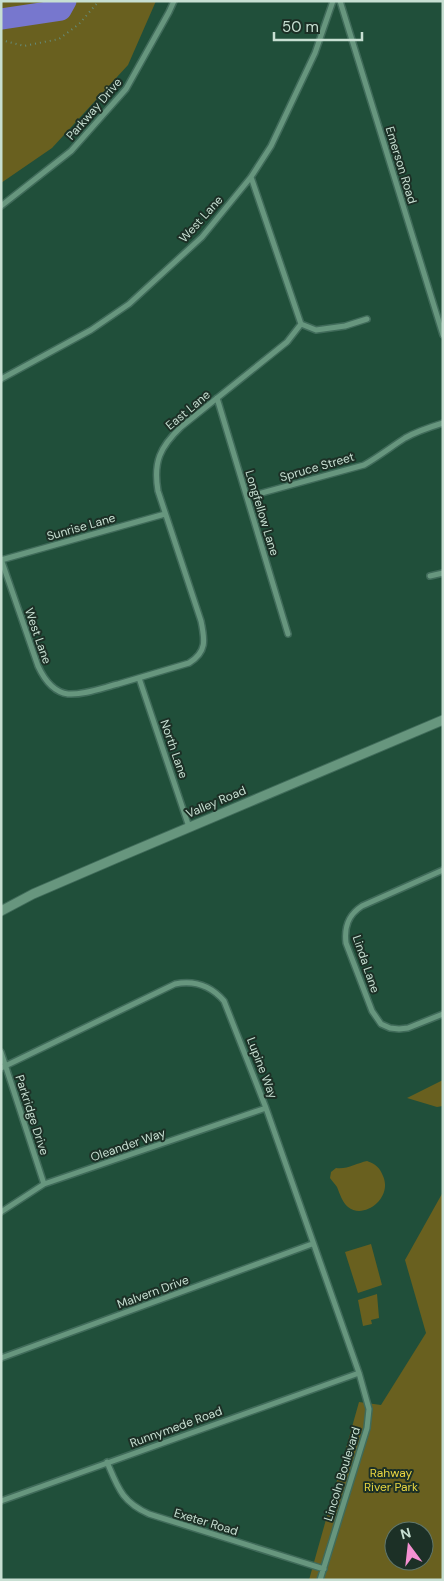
<svg xmlns="http://www.w3.org/2000/svg" width="444" height="1581" viewBox="0 0 444 1581" font-family="'DM Sans',sans-serif">
<style>
.green{fill:#69601f;fill-rule:evenodd}
.lines{fill:none;stroke-linecap:round;stroke-linejoin:round}
.river{stroke:#7777ce;stroke-width:21}
.minor-casing{stroke:#406b5a;stroke-width:8}
.tertiary-casing{stroke:#406b5a;stroke-width:11}
.path{stroke:#668c7a;stroke-width:2;stroke-dasharray:1 4;stroke-linecap:butt}
.minor{stroke:#67967e;stroke-width:5}
.tertiary{stroke:#67967e;stroke-width:9}
.labels{text-anchor:middle;stroke-width:4;stroke-linejoin:round;paint-order:stroke}
.street-label{font-size:12px;fill:#c7dfd2;stroke:#1c3026}
.park-label{font-size:12px;fill:#e7d441;stroke:#1c3026}
</style>
<rect width="100%" height="100%" fill="#204f3a"/>
<path class="green" d="M1,1H156L128,65L52,148L1,183Z
M443,1080V1106L437,1107L407,1098Z
M367,1161C376,1164 380,1168 383,1176C393,1198 364,1220 348,1207C342,1202 340,1194 337,1187C335,1184 332,1181 330,1178L331,1172L336,1168C346,1170 357,1163 367,1161Z
M443,1192V1580H309L359,1402L381,1405L426,1333L405,1260ZM394,1531H424V1561H394Z
M371,1244L382,1285L358,1293L345,1252Z
M377,1294L379,1318L371,1320L372,1324L363,1326L358,1300Z"/>
<g class="lines">
<path class="river" d="M1,19L61,10L66,1"/>
<defs>
<path id="minor" d="M340,1L443,335
M251,177L301,324
M1,206L71,151L126,89L169,12L174,1
M301,324L316,330L345,326L367,319
M1,379L91,330L129,304L202,237L251,177L271,146L315,53L333,1
M217,398L288,634
M247,497L364,465C378,457 391,447 405,438C417,431 430,427 443,423
M1,559L38,666C44,679 53,692 68,694C84,695 102,688 118,684C141,677 165,670 189,663C207,652 205,640 201,621L158,491C153,462 160,447 181,427L287,342L301,324
M1,560L165,514
M430,576L443,573
M139,678L189,827
M443,870L362,906C348,915 344,927 346,943L372,1011L381,1024L390,1028L399,1029L408,1028L443,1014
M1,1052L44,1184
M1,1068L175,984C195,980 211,986 224,1001L266,1108L359,1373L369,1409L367,1428L320,1580
M1,1212L44,1184L266,1108
M1,1358L312,1244
M107,1462C118,1488 122,1502 149,1514L324,1569
M1,1501L359,1373"/>
<path id="tertiary" d="M1,911L33,894L119,857L443,720"/>
</defs>
<use href="#minor" class="minor-casing"/>
<use href="#tertiary" class="tertiary-casing"/>
<path class="path" d="M1,40L24,46L59,39L79,24L99,1"/>
<use href="#minor" class="minor"/>
<use href="#tertiary" class="tertiary"/>
</g>
<g class="labels">
<g class="street-label">
<text transform="translate(94 109) rotate(-49)" y="4">Parkway Drive</text>
<text transform="translate(401 165) rotate(73)" y="4">Emerson Road</text>
<text transform="translate(201 219) rotate(-48)" y="4">West Lane</text>
<text transform="translate(188 410) rotate(-40)" y="4">East Lane</text>
<text transform="translate(317 467) rotate(-16)" y="4">Spruce Street</text>
<text transform="translate(262 513) rotate(73)" y="4">Longfellow Lane</text>
<text transform="translate(81 527) rotate(-16)" y="4">Sunrise Lane</text>
<text transform="translate(38 636) rotate(71)" y="4">West Lane</text>
<text transform="translate(174 749) rotate(71)" y="4">North Lane</text>
<text transform="translate(216 802) rotate(-23)" y="4">Valley Road</text>
<text transform="translate(366 964) rotate(71)" y="4">Linda Lane</text>
<text transform="translate(262 1068) rotate(69)" y="4">Lupine Way</text>
<text transform="translate(32 1115) rotate(72)" y="4">Parkridge Drive</text>
<text transform="translate(128 1145) rotate(-19)" y="4">Oleander Way</text>
<text transform="translate(153 1292) rotate(-20)" y="4">Malvern Drive</text>
<text transform="translate(176 1427) rotate(-20)" y="4">Runnymede Road</text>
<text transform="translate(342 1474) rotate(-73)" y="4">Lincoln Boulevard</text>
<text transform="translate(206 1522) rotate(17)" y="4">Exeter Road</text>
</g>
<g class="park-label">
<text x="391" y="1477">Rahway<tspan x="391" dy="14">River Park</tspan></text>
</g>
</g>
<rect width="444" height="1581" fill="none" stroke="#c7dfd2" stroke-width="5"/>
<g transform="translate(409 1546) rotate(345)"><circle r="24" fill="#1c3026" stroke="#60766b"/>
<path d="M0-4L9 19L0 12L-9 19Z" fill="#f591d2"/>
<text y="-8" font-size="14" font-weight="bold" text-anchor="middle" fill="#c7dfd2">N</text>
</g>
<path d="M274 32v8h88v-8" fill="none" stroke="#c7dfd2" stroke-width="2.5"/>
<text x="282" y="32" font-size="15" fill="#c7dfd2" stroke="#1c3026" stroke-width="4" paint-order="stroke">50 m</text>
</svg>
